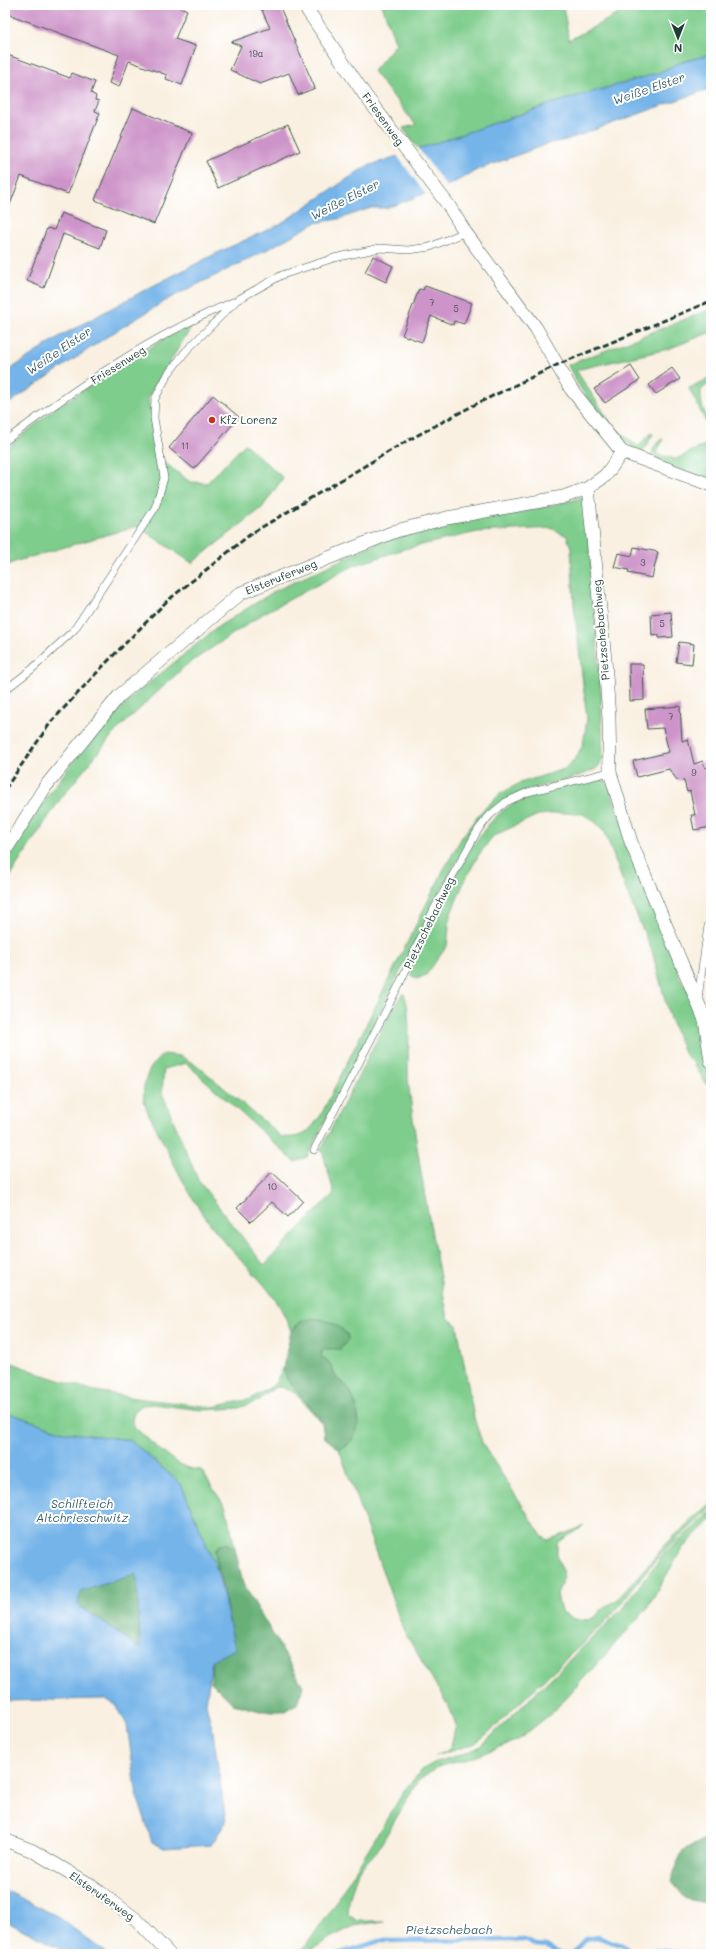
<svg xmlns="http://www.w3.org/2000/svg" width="716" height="1959" viewBox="0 0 716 1959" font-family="Mali,sans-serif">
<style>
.green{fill:#7fcd8d;stroke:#4f8560}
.forest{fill:#67b078;stroke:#437656}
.water{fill:#75b4e9;stroke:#4a788e;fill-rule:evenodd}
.pier{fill:#f9f0e1}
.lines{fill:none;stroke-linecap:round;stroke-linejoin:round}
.stream{stroke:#75b4e9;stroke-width:4.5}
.building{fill:#cd94c9}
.lane-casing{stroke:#40584e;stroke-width:8}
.street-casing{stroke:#40584e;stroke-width:14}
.lane{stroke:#fff;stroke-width:7}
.street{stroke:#fff;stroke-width:13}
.rail{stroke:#1f3d34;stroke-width:3;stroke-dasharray:6 3;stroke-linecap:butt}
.poi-dot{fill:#c8321e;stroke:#fff;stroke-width:1.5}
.labels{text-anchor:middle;stroke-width:4;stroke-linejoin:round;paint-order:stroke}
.number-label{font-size:9px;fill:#4a5359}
.street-label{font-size:11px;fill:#1f3d34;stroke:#fff}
.poi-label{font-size:11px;fill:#1f3d34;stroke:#fff;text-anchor:start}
.water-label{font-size:12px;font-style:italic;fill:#39616a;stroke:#fff}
</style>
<rect width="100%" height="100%" fill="#fff"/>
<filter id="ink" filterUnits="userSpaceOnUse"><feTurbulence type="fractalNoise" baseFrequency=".025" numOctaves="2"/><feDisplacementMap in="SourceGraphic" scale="8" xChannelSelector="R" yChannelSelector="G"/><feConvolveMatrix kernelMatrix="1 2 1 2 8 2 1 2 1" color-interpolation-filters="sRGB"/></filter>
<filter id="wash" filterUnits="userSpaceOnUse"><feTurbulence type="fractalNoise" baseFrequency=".012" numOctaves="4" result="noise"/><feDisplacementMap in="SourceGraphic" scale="16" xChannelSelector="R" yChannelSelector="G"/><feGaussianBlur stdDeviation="0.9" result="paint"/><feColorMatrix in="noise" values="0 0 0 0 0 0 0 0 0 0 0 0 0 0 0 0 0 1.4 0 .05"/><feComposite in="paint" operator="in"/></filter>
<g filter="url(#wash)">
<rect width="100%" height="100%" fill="#f9f0e1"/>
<path class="green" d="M382,5H563L569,40L635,5H711V54L679,63L659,73L554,103L418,149L403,128L416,125L373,71L396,44Z
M711,309V332L668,349L576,370L612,425L638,447L651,433L653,434L642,453L638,452C611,430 582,397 568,365Z
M194,323L148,397L156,456L190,482L207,483L245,444L283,478L262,508L192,563L137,526L17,561L5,566V450L55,408L164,339Z
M711,377V382L701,390C700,402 703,412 711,422V433L689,388Z
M661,439L663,440L656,454L676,459L711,442V481L654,460C650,451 654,446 661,439Z
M582,498L586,505L601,694L603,758C602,760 601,764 599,766C588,778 535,785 517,794C491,806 465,847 450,872L307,1157L295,1162L186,1063L164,1069L162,1093L198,1180L264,1265L334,1193L322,1150L320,1151L389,1016L402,994H404C413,1016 406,1062 409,1088C418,1165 433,1241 448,1318L457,1325L474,1418L483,1445L542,1536L548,1540L584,1526L557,1543V1555L564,1577L557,1594L561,1612L575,1619L588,1620L596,1616L602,1609L618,1599L668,1542L711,1502V1508L655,1560L610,1617L487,1734L474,1744L435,1756L447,1751L451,1746L456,1725L450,1709L403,1629L339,1449L347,1446L359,1422L356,1405L348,1387L336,1377L330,1363L321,1356L333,1323C313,1317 306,1316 291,1331C276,1288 245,1268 218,1234C193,1204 175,1166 158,1132C154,1123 147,1113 145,1104C140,1085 149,1064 164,1054L180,1056L198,1066L282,1137C305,1139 308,1132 321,1115L443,871L462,837L480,813L500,794L520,783L564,769L575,759L583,745L587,719L574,605L571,548L567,536L551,528L477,532L404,549L353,566L264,613L185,666L115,732L61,798L15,868L5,887V863L42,803L79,754L132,697L219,626L275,591L379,542L448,524L523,512Z
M600,779L607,782L674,954L679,976L690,994L701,1033L710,1083L708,1085L706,1084L694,1064L685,1055L670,1019L652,951L627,893L605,832L595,822L583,814L562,813L538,815L493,836L478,856L464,882L450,916L447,946L426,975L417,979L411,975C414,957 425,937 433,921C449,888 475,831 505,809C532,790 568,785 600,779Z
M5,1360L43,1375L91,1390L135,1398L213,1407L251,1399L274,1385L283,1368C291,1389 310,1404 322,1423L295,1393L281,1387L274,1388L258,1401L239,1408L202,1410L152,1404L142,1405L134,1412L132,1420L135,1428C154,1443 176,1470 201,1470L226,1508L235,1548L227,1544L219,1545L215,1551L218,1572L181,1484L130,1440L64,1432L5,1412Z
M711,1512V1520L682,1549L645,1611L553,1712L518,1740L471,1758L438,1767L418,1781L377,1851L358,1871L349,1900L348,1915L358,1921H384L354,1926L330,1938L305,1954H300L332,1908L406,1788L423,1769L436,1762L463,1754L481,1746L621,1610L662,1556Z"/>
<path class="forest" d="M312,1318C327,1319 342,1325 349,1338L341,1349H323L321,1356C324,1358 328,1361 330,1364C333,1368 333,1374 336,1378C340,1382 345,1384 348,1388C361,1408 365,1440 339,1449L324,1437L322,1423L315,1412L287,1380L283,1368L291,1331L300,1322Z
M227,1544L235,1548L243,1583L303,1686L298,1703L285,1711H260L233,1704L211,1682L212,1660L235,1649L215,1551L219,1545Z
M135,1574L137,1579L141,1649L78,1605L80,1592Z
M711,1835V1904L686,1899L671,1881L682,1852Z"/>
<path class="water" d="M711,54V88L566,140L550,143L477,170L453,183L387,208H371L339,219L315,223L259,254L170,298L108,336L5,406V373L57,338L143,291L217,253L280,224L365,167L554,103L658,73L679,63Z
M5,1412L64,1432L130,1440L181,1484L218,1572L235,1649L212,1660L206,1704L213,1732L226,1822L211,1845L164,1848L152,1842L137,1796L127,1725L116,1705L105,1699L5,1701ZM135,1574L137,1579L140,1649L78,1605L80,1592Z
M5,1890L57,1916L107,1954H67L56,1946L5,1921Z"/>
<path class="pier" d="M417,147L447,187L426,195L396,154Z"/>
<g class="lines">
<path class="stream" d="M338,1954L379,1941L525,1940L535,1945L546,1946L560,1954
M572,1954L586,1939L596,1937L622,1945L632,1952L644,1954
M644,1954L655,1950L702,1954"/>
</g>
<g id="blocks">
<path class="building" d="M5,5H175L187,10L175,39L196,46L182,85L166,79L167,75L129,61L119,87L109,83L119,55L5,13Z
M268,5H279L315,88L298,95L289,73L260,84L230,70L241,46L231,42L270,28L261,8Z
M5,54L70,78L72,73L95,82L91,93L96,96L95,100L99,101L95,111L100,113L68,194L21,176L6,215Z
M133,108L192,133L154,224L95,200Z
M288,124L300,151L218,188L206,161Z
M61,213L106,230L100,248L63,234L44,288L27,281L47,228L54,230Z
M373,256L393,266L386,282L365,272Z
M425,286L472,303L464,324L454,321L453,325L431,316L422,342L402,335L419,289L423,290Z
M631,366L640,380L605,403L594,389Z
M672,368L680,379L656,394L649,385Z
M213,395L239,417L194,469L169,448Z
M634,547L658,552L652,578L628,573L629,570L614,567L618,553L632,556Z
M671,612L673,637L659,638V635L652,636L651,614Z
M679,642L694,644L692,664L676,662Z
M629,664H643L644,700L630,701Z
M680,706L682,741L688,739L694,764L703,761L705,768L711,766V827L694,830L691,815H695L690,791L687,792L684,781L677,780L669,769L637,777L633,761L669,752L663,728L647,729L645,709Z
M272,1172L303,1201L288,1217L272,1202L251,1222L237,1208Z"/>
</g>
</g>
<g filter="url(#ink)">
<use href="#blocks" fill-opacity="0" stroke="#40584e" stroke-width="1"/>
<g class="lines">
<defs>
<path id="lane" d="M5,441C76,388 151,336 233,302
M5,690L31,670L74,630L155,508L164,478L154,418L155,399L168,374L186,351L237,300L282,275L334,258L380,248L408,250L430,247L465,232
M698,998L708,926L711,919
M314,1150L399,985L434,909L478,830L490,815L506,802L528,792L610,772"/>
<path id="street" d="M304,5L365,95L449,206L465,232L536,328L571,389L622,452L711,485
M588,488L605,660L609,719L610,772L631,842L705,1020L711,1061
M5,851L45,787L119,696L241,593L396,531L447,518L563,497L588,488L606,475L622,452
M5,1840L33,1851L89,1884L137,1920L169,1954"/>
</defs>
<use href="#lane" class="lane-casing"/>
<use href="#street" class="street-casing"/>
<use href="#lane" class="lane"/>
<use href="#street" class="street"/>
<path class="rail" d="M5,789L51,722L105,664L167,601L252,533L405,442L476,404L557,365L711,301"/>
</g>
</g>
<circle class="poi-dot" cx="212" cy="420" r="4"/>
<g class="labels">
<g class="number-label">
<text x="256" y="57">19a</text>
<text x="432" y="306">7</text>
<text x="456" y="312">5</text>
<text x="185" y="449">11</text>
<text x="643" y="566">3</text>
<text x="662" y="627">5</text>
<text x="671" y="720">7</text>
<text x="694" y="776">9</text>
<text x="272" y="1190">10</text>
</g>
<g class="street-label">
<text transform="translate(383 119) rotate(54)" y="4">Friesenweg</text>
<text transform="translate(118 365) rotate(-32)" y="4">Friesenweg</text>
<text transform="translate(281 577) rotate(-22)" y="4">Elsteruferweg</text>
<text transform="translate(601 630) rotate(-95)" y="4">Pietzschebachweg</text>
<text transform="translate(429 923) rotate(-64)" y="4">Pietzschebachweg</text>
<text transform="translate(102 1896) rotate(35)" y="4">Elsteruferweg</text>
</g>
<g class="poi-label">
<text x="220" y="424">Kfz Lorenz</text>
</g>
<g class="water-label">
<text transform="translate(649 89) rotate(-19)" y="4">Weiße Elster</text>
<text transform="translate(345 200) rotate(-27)" y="4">Weiße Elster</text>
<text transform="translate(59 351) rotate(-34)" y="4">Weiße Elster</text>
<text x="82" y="1508">Schilfteich<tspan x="82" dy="14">Altchrieschwitz</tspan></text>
<text x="449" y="1934">Pietzschebach</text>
</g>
</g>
<rect width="716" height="1959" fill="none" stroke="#fff" stroke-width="20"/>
<g transform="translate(678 38) rotate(180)" stroke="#ffffff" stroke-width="3" paint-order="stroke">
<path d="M0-3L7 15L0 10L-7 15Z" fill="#1f3d34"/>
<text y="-6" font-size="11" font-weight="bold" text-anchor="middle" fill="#1f3d34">N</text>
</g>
</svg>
